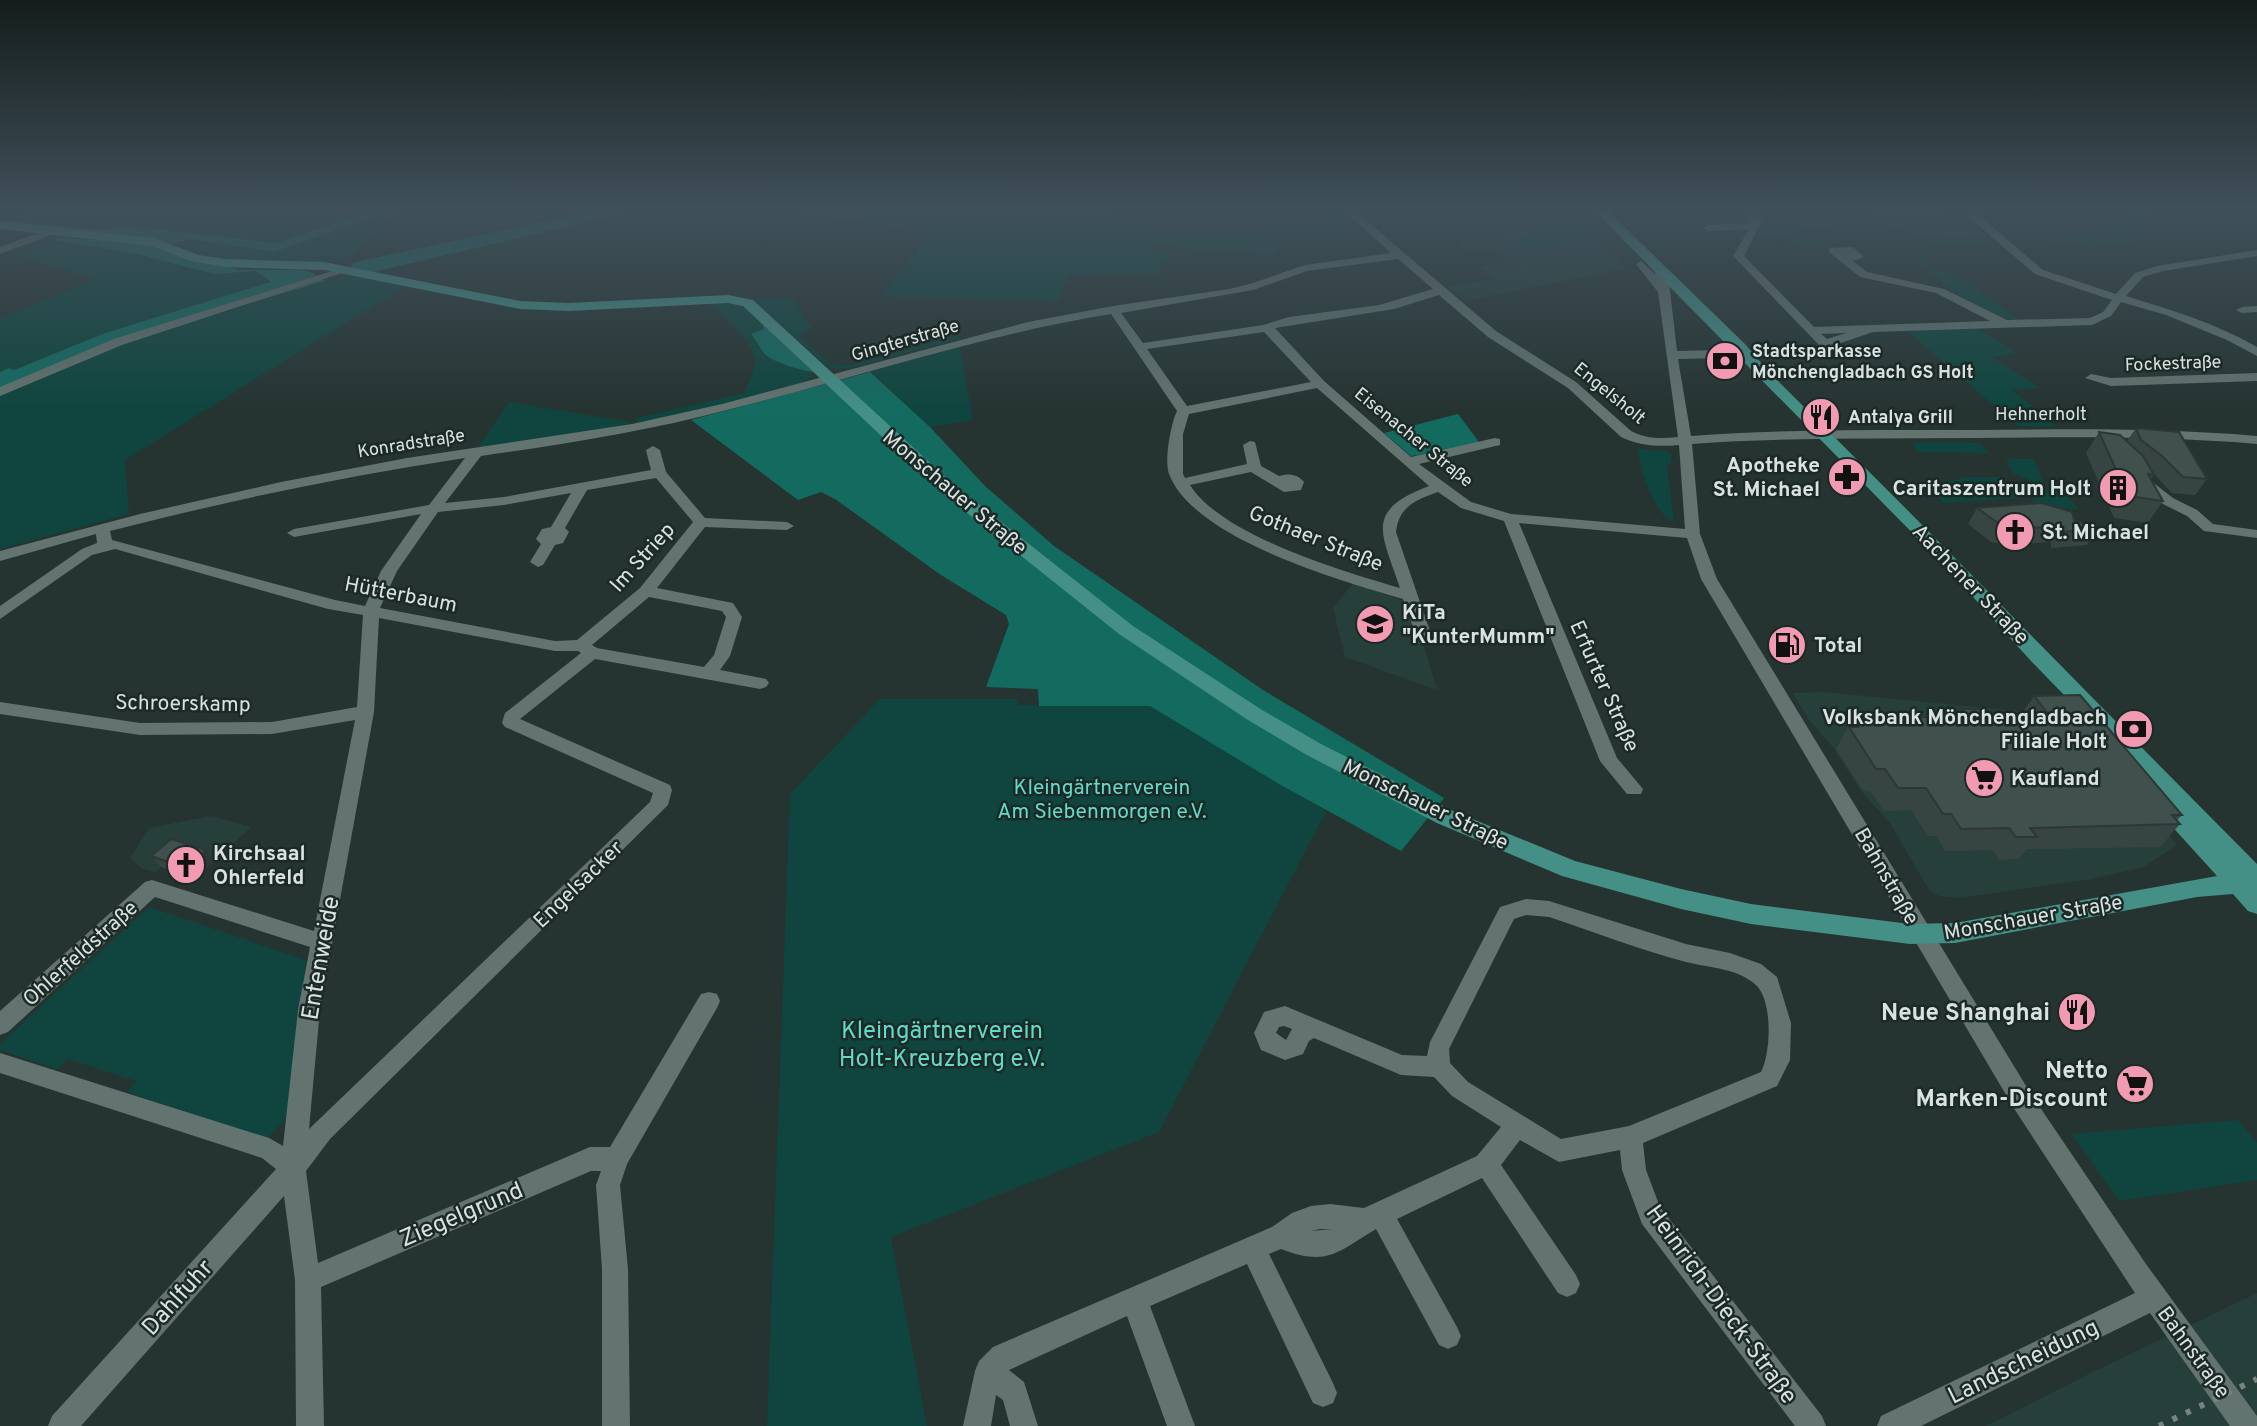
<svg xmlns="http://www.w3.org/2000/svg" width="2257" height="1426" viewBox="0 0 2257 1426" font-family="Overpass,sans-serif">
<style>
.built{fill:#273f3b}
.green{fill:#0f453e}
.forest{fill:#136b60}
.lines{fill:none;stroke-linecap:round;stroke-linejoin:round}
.minor{fill:#627370;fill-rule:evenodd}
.major{fill:#449086;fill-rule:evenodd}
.rail{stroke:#778481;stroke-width:6;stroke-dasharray:5 10;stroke-linecap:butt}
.wall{fill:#374542}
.shaded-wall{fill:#2d3836}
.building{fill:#40504d;stroke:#2d3836;stroke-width:2}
.labels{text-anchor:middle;stroke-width:5;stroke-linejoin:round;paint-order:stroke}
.far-street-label{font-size:18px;fill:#d9e2e0;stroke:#1b2a27}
.far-poi-label{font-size:18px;font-weight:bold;fill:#d9e2e0;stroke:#1b2a27;text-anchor:start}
.poi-label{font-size:21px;font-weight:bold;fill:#d9e2e0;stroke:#1b2a27;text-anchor:start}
.street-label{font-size:21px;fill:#d9e2e0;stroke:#1b2a27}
.park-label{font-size:21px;fill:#63d9c7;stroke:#1b2a27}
.near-street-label{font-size:24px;fill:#d9e2e0;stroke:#1b2a27}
.near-poi-label{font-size:24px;font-weight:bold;fill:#d9e2e0;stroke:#1b2a27;text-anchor:end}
.near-park-label{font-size:24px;fill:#63d9c7;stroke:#1b2a27}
</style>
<rect width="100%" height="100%" fill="#253431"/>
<path class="built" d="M1870,211H1936L1964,217L1989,237H1929L1878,224L1867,214Z
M1552,224L1566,243L1596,238L1628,268L1640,272L1618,270L1465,301L1447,286L1492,279L1478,267L1509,262L1492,249L1469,252L1457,244Z
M1354,582L1408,603L1417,639L1423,643L1437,690L1345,657L1333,608Z
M1824,692L2036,713L2155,817L2177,845L2144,867L2091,879L1960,898L1939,896L1929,890L1890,823L1861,791L1834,749L1808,718L1792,693Z
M211,816L251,827L195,879L161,867L155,872L141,868L130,858L149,828Z
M2257,1293V1426H1986L2097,1370Z"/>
<path class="green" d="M39,211H373L277,243L118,225L107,230L4,220Z
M392,211H399L350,257L321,264L213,259L172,244L191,239L274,252Z
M783,211H1097L1199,237L1343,215L1356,225L1329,231H1274L1282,246L1275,252L1276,256L1183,248L1157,242L1151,250L1174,254L1161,266V273L1068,275L1059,301L881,296L930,233Z
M2128,211L2152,214L2132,244L2094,243L2097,247L2082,246L2078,242L2046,241L2043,238H2068L2071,232L2093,237L2106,222L2113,223L2115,220L2130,225L2126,221L2131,213Z
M1851,218L1873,224L1792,229L1805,241L1820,240L1828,247L1798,246L1790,239L1780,237L1755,238L1763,225Z
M1579,220L1596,238L1532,251L1508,239L1528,234L1541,241L1524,230Z
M57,235L104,238L55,241L133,253L214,274L256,271L271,283L105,333L14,370L9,368L0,372V318L95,279L15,255L45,243L33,240Z
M1986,239L1991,244L1923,243L1917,252L1931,266L1969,282L2019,320C1978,319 1939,281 1914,252C1926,231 1965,239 1986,239Z
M352,275L407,285L125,460L129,514L0,549V395L130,339Z
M746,299H793L811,328L799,336L833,365H850L959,335V339L851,368L836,369L826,365L758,304Z
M708,302L741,304L766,323L757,332L764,353L803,371L813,372L812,377C784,393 750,398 720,405C640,424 559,436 477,449L509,402L635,423L637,418L744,393C747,384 755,371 755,362C755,339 722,316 708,302Z
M1977,328L2017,353L1992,357L2040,388L2012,390L2057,427L2018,426L1907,331Z
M960,345L973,420L930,427L870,372Z
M1912,442L1980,443L1989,453L1918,452Z
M1638,449L1665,451L1672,454L1670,464H1667L1674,522C1657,519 1638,466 1638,449Z
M2006,459H2034L2043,482L2039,484L2013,473Z
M1962,477H2000L2020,498L1944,503L1924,483L1958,480Z
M2049,489L2061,490L2079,509L2039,507L2031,499Z
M880,699H1017L1018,705L1150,706L1326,811L1159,1132L891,1237L927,1426H767L790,794Z
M149,907L306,960L287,1117L267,1139L127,1092L136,1081L68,1059L57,1069L0,1050V1044Z
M2238,1120L2257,1143V1180L2119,1201L2072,1134Z"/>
<path class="forest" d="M372,211H392L274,252L191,239L171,244L159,240L0,223L4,220L107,230L117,225L277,243Z
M593,211H633L369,273L352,268L351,263Z
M58,238L144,242L239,270H299L310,272L325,281L130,339L0,395V372L9,368L14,370L105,333L271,282L256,271L214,274L133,253L53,240Z
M763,324L813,372C803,371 769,361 764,353C759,346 756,340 751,334L763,329Z
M870,372L930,427L985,486L1054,546L1263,690L1444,798L1401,851L1279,784L1150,706H1039L1038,689L986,687L1009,624L1006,615L941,575L835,499L821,492L798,500L691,420Z
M1458,414L1479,442L1476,446L1411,456L1384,433Z"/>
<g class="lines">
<path class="minor" d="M1344,211H1355L1496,331L1576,382L1631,431C1646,439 1661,439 1678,437L1658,292L1636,264L1641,261L1655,274L1654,267L1663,269L1669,282L1677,351L1719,350L1725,354L1719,358L1678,359L1691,436C1785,429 1880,430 1974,430C2069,429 2163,428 2257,436V444C2163,436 2069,437 1975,438C1880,439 1786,437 1692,444L1700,534L1717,579L2031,1094L2146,1264L2257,1416V1426H2230L2150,1313L1921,1426H1877L1881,1416L2135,1293L2015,1110L1701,579L1687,538L1519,523L1617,758L1643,789L1641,794H1627L1600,761L1504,521L1461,508L1438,492C1416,500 1399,506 1396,532L1433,640L1431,644H1419L1403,599C1339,580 1194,539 1169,474C1164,461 1171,423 1177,411L1111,314C981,335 858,377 731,409C649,431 565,444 481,456L445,503L504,497L651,470L646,450L653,446L660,450L666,472L705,518L787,522L794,526L787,530L705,527L657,588L733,603L742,617L730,656L720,670L766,679L769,683L766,687L760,689L595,659L520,719L670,785L672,790L668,805L330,1139L306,1171L318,1263L590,1147H610L701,994L709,992L717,994L720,1001L717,1008L627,1164L620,1185L628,1269L630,1426H602V1269L596,1185L601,1171H591L321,1287L324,1426H296L295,1280L284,1196L81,1426H48L52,1416L276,1169L262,1158L0,1073V1053L269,1138L283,1146L298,1010L310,947L155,897L8,1032L0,1035V1011L145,882L152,880L314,931L355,720L272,734L140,735L0,714V702L140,723L272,722L357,707L363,615L328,609L115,549L92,555L0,619V606L82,549L97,543L96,534L0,561V551L140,514L281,482L407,458L632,424L722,404L1028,322L1113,306L1229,289L1250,284L1305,265L1391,253ZM1398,259L1433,289L1379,305L1289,317L1263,325L1143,343L1121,313L1253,290L1307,271ZM1439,295L1488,337L1568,388L1621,437C1640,446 1659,447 1679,445L1685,529L1511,514L1471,502L1419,464L1500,445V439L1495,438L1411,457L1324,381L1275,328L1394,309ZM1264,332L1311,382L1187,406L1147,349ZM1317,388L1429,486C1363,511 1382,533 1400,588C1343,571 1222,536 1190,485L1251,472L1284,492L1301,490L1304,482C1298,474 1288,473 1279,476L1261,466L1255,442L1250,441L1243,445L1247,464L1185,478L1183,474V434L1189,414ZM465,458L429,505L294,529L287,533L294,537L421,514L381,571L365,606L335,600L112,540L110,531C227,501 345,476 465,458ZM656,478L693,522L640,588L577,640L555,641L380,608L397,571L438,512L504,505L571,493L551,527L542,529L536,539L541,544L530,562L538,567L543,565L555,545L563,543L569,532L565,528L587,490ZM649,597L722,611L726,617L714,655L704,667L597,648L592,645ZM379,618L555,651H578L581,653L505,713L502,723L505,727L653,793L650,802L309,1129L320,1010L374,712Z
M1740,211H1751L1762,221L1744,256L1814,327L1990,321L1936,293L1860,277L1829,252V248L1853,247L1864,257L1853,261L1867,272L1944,289L2007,320L2090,318L2103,312L2112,300L2035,274L1972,220L1969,211H1979L1981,217L2043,270L2116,294L2135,273L2157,266L2257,250V256L2163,271L2143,277L2126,296C2171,310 2216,323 2257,347V356L2227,340L2166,315L2121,302L2111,316L2092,325L1873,332L1829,347H1821L1733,256L1749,229L1708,231L1703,228L1708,225L1752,223ZM1846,333L1827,339L1821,334Z
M50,229L55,232L54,234L0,254V247Z
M342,268L351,270L122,345L0,396V387L114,339Z
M2257,306V312L2242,313L2236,310L2242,307Z
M2257,373V381L2111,386L2085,378L2091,374L2111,378Z
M2142,474L2173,498L2197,510L2213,524L2257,530V538L2204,531L2187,516L2163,504L2137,481V475Z
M1526,899L1549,901L1686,944L1730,953L1761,964L1777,977L1791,1023L1790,1060L1777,1086L1643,1143L1646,1170L1660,1207L1822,1416L1826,1426H1795L1642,1224L1622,1170L1620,1150L1559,1162L1520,1140L1501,1165L1576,1275L1580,1284L1576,1293L1567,1297L1558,1293L1482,1178L1397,1219L1457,1327L1461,1336L1457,1345L1448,1349L1439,1345L1376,1229C1338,1252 1327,1267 1281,1249L1269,1254L1333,1383L1337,1393L1333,1403L1323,1407L1313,1403L1247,1264L1150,1306L1195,1426H1167L1127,1316L1009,1370L1024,1382L1038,1426H1010L1003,1400L996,1395L991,1426H963L975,1371L979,1361L993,1347L1272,1227L1292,1213L1311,1206L1330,1204L1364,1208L1477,1156L1501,1127L1452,1096L1434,1077L1401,1075L1314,1038L1309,1041L1303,1054L1285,1060L1261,1050L1254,1033L1264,1012L1285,1006L1402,1055L1427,1056L1430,1042L1500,907ZM1526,915L1549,917C1595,932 1640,950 1686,962C1710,968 1737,968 1756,985C1773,1001 1771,1053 1761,1072L1629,1126L1561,1139L1468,1082L1450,1063L1449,1049L1514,919ZM1284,1026L1292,1029L1286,1040L1276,1033L1279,1027ZM1320,1229H1332L1311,1231Z"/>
<path class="major" d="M1595,211H1608L1745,344L1768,371C1933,534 2094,700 2257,864V914L2248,911L2233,894L2197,897L1955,943L1910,944L1751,924L1681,909L1562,876L1437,823L1305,754L1248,720L1119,634L941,492L743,306L728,303L569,311L520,309L324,270L225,267L191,261L152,246L0,229V221L154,238L199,255L225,259L324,262L520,301L569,303L728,295L753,300L953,484L1133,626L1262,710L1321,744L1453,811L1575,861L1681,889L1751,904L1910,924L1955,923L2217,876L2158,811L2155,805L2158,799L2163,797L2031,661L1946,567Z"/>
<path class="rail" d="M2159,1426L2257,1379"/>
</g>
<path class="wall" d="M2136,428L2207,479L2195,495L2172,493L2153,473L2154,475L2151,479L2163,501L2148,523L2114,518L2086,453L2099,432L2127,441Z
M1977,508L2074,520L2098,529L2087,545L2051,548V542L2004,545L1991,542L1968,524Z
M2034,696L2182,815L2177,820L2180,824L2160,847L2027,849L2019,859L1999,860L1992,850L1945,851L1936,836H1928L1911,810L1884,811L1871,792L1863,791L1836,749L1840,743V741L1852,719L1957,717L1962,709L1987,716H2020Z
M206,850L215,861L195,879L161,867L151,856Z"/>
<path class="shaded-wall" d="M206,850L215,861L195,879L186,868Z"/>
<path class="building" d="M2136,428L2179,432L2207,479L2183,477L2161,455L2141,440Z
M2099,432L2120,435L2143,456L2154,475L2148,474L2163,501L2128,496Z
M2042,503L2072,512L2074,520L2098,529L2062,532V526L2014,529L2001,525L1977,508Z
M2080,695L2182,815H2172L2180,824L2030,828L2037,837H2016L2009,828L1961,829L1951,814H1943L1926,788H1898L1885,769H1876L1849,727H1858L1852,719L1967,716L1962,709H1981L1987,716L2049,715L2034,696Z
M171,839L206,850L186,868L151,856Z"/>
<linearGradient id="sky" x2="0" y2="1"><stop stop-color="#141d1b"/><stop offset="0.51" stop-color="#40505a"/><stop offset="1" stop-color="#40505a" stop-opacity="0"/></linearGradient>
<rect width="2257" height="411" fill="url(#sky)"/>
<defs>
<symbol id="bank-disc" viewBox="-11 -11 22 22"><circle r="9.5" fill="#f19ab1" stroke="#1b2a27"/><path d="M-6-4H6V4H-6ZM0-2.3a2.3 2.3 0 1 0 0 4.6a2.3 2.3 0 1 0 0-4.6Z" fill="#111"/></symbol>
<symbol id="restaurant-disc" viewBox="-11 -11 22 22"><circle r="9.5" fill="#f19ab1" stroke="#1b2a27"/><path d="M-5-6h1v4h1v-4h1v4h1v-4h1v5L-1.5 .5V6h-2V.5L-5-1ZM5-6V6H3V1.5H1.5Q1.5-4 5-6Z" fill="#111"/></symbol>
<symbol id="pharmacy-disc" viewBox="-11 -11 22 22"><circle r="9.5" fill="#f19ab1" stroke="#1b2a27"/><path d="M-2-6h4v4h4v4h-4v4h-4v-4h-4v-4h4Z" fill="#111"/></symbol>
<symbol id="building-disc" viewBox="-11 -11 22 22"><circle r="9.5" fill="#f19ab1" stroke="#1b2a27"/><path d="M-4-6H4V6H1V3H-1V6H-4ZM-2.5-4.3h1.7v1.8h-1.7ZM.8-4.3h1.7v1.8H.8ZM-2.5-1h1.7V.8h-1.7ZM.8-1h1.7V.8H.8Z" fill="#111"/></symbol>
<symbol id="church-disc" viewBox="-11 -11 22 22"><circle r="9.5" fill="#f19ab1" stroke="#1b2a27"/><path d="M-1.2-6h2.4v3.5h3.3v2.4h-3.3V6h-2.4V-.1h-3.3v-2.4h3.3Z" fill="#111"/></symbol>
<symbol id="school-disc" viewBox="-11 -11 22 22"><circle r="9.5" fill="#f19ab1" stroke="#1b2a27"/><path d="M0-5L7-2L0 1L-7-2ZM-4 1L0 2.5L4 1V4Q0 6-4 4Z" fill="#111"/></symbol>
<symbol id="fuel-disc" viewBox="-11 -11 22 22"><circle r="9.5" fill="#f19ab1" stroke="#1b2a27"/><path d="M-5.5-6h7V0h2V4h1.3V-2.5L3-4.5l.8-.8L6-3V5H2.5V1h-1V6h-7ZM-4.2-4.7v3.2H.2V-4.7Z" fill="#111"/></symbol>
<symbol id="supermarket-disc" viewBox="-11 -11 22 22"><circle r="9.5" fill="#f19ab1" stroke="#1b2a27"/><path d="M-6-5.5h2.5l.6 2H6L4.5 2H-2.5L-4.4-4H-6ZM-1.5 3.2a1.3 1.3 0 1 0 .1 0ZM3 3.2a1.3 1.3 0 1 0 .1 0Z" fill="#111"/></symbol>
</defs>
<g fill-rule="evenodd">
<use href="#bank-disc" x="1703" y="339" width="44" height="44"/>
<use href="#restaurant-disc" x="1799" y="395" width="44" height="44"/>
<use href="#pharmacy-disc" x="1825" y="455" width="44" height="44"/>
<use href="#building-disc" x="2096" y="466" width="44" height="44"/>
<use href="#church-disc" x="1993" y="510" width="44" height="44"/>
<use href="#school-disc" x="1353" y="602" width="44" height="44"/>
<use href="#fuel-disc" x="1765" y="623" width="44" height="44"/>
<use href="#bank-disc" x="2112" y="707" width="44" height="44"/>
<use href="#supermarket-disc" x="1962" y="756" width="44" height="44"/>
<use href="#church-disc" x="164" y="843" width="44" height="44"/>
<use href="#restaurant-disc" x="2055" y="990" width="44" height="44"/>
<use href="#supermarket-disc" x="2113" y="1062" width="44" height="44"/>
</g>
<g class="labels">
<g class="far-street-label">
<text transform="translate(905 340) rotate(-16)" y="6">Gingterstraße</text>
<text transform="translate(2173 363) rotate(-2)" y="6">Fockestraße</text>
<text transform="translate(1610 393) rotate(39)" y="6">Engelsholt</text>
<text x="2041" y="420">Hehnerholt</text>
<text transform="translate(1414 437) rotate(39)" y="6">Eisenacher Straße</text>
<text transform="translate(411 443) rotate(-9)" y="6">Konradstraße</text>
</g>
<g class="far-poi-label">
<text x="1752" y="357">Stadtsparkasse<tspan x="1752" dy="21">Mönchengladbach GS Holt</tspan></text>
<text x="1848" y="423">Antalya Grill</text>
</g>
<g class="poi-label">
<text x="1820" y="472" text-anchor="end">Apotheke<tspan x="1820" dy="24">St. Michael</tspan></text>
<text x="2091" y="495" text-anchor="end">Caritaszentrum Holt</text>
<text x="2042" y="539">St. Michael</text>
<text x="1402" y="619">KiTa<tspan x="1402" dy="24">"KunterMumm"</tspan></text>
<text x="1814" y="652">Total</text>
<text x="2107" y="724" text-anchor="end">Volksbank Mönchengladbach<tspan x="2107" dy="24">Filiale Holt</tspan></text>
<text x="2011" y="785">Kaufland</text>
<text x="213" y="860">Kirchsaal<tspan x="213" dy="24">Ohlerfeld</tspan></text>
</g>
<g class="street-label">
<text transform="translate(955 492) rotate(40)" y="7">Monschauer Straße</text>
<text transform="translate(1316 538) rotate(22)" y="7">Gothaer Straße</text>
<text transform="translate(642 557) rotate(-48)" y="7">Im Striep</text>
<text transform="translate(1971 584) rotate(46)" y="7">Aachener Straße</text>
<text transform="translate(401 594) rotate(11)" y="7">Hütterbaum</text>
<text transform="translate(1605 686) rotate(66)" y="7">Erfurter Straße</text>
<text transform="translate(183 703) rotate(1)" y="7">Schroerskamp</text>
<text transform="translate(1426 804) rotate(26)" y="7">Monschauer Straße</text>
<text transform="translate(1887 876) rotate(60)" y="7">Bahnstraße</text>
<text transform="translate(578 884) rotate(-44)" y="7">Engelsacker</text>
<text transform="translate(2033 917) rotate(-10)" y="7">Monschauer Straße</text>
<text transform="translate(80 953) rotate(-42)" y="7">Ohlerfeldstraße</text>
<text transform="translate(2194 1352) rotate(54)" y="7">Bahnstraße</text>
</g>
<g class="park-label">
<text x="1102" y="794">Kleingärtnerverein<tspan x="1102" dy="24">Am Siebenmorgen e.V.</tspan></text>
</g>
<g class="near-street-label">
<text transform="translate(320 958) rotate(-80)" y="8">Entenweide</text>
<text transform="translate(461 1214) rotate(-23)" y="8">Ziegelgrund</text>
<text transform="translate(177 1297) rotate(-48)" y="8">Dahlfuhr</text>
<text transform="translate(1722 1304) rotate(54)" y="8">Heinrich-Dieck-Straße</text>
<text transform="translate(2023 1361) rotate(-26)" y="8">Landscheidung</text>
</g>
<g class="near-poi-label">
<text x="2050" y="1020">Neue Shanghai</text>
<text x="2108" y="1078">Netto<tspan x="2108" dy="28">Marken-Discount</tspan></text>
</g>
<g class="near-park-label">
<text x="942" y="1038">Kleingärtnerverein<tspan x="942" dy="28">Holt-Kreuzberg e.V.</tspan></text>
</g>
</g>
</svg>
